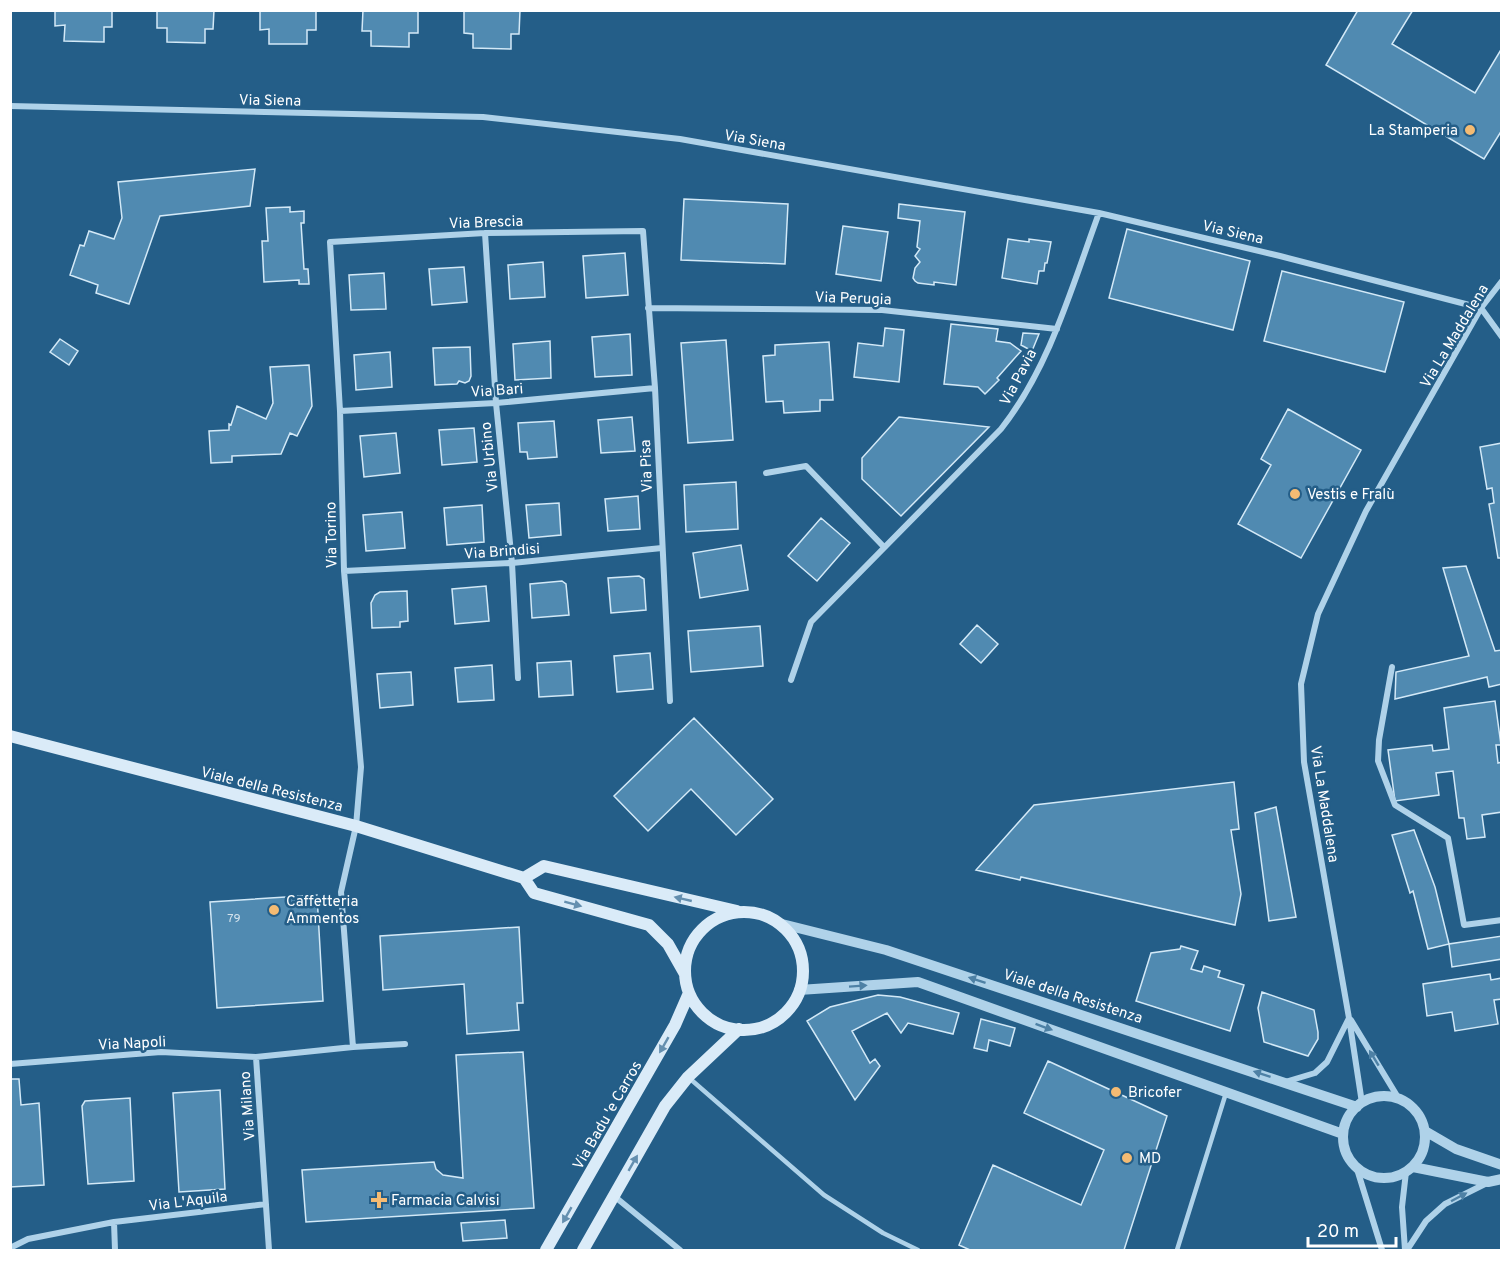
<svg xmlns="http://www.w3.org/2000/svg" width="1512" height="1261" viewBox="0 0 1512 1261" font-family="Overpass,sans-serif">
<style>
.building{fill:#508ab1;stroke:#d3e9f7;stroke-width:1.5}
.lines{fill:none;stroke-linecap:round;stroke-linejoin:round}
.service{stroke:#afd2e9;stroke-width:4.5}
.minor{stroke:#afd2e9;stroke-width:6}
.tertiary{stroke:#afd2e9;stroke-width:10}
.secondary{stroke:#daebf8;stroke-width:12}
.oneway{fill:#648faf}
.oneway2{fill:#4e81a5}
.poi-dot{fill:#f4bb73;stroke:#245e88;stroke-width:2}
.labels{text-anchor:middle;stroke-width:5;stroke-linejoin:round;paint-order:stroke}
.number-label{font-size:12px;fill:#d3e2ec}
.street-label{font-size:15px;fill:#fff;stroke:#245e88}
.poi-label{font-size:15px;fill:#fff;stroke:#245e88;text-anchor:start}
</style>
<rect width="100%" height="100%" fill="#245e88"/>
<path class="building" d="M55,10H112V27H104V42L64,41L65,25L55,26Z
M157,10H214L213,29H205V43L167,42V28H157Z
M260,10H316V30H307V44H269V29L260,30Z
M363,10H418V33H409V47L371,46V31H362Z
M464,10H520L519,34H511V49L473,48V34L464,33Z
M1358,10H1413L1392,44L1475,93L1502,48V130L1484,159L1326,65Z
M255,169L250,206L160,216L129,304L96,293L98,285L70,275L80,245L84,246L89,231L114,239L122,218L118,182Z
M684,199L788,204L785,264L681,260Z
M899,204L965,212L956,285L934,282V285L918,283L915,281L913,278L915,268L920,262L915,256L920,249L917,247L920,221L898,218Z
M290,207V212L304,211V223H301L304,269H308L309,284H299V280L264,282L262,241H268L266,208Z
M843,226L888,232L881,281L836,274Z
M1127,229L1250,261L1233,330L1109,298Z
M1008,239L1029,242V239L1051,242L1047,263H1045L1044,271H1039L1037,284L1002,278Z
M625,253L628,295L586,298L583,256Z
M543,262L545,297L510,299L508,265Z
M464,267L467,302L432,305L429,269Z
M1282,271L1404,302L1385,372L1264,341Z
M384,273L386,309L351,310L349,275Z
M951,324L998,329L996,341L1010,343L1021,351L997,378L999,380L985,394L978,387L944,384Z
M885,328L904,330L899,382L854,377L858,343L883,346Z
M1023,333L1039,334L1032,351L1021,345Z
M630,334L632,375L595,377L592,337Z
M60,339L78,351L69,365L50,352Z
M726,340L733,440L688,443L681,343Z
M550,341L551,378L515,380L513,344Z
M829,342L833,400H820V411L784,413L783,401L766,402L763,356L775,355V345Z
M470,347L471,376L469,381L465,383L459,381L457,384L435,385L433,348Z
M390,352L392,387L356,390L354,355Z
M309,365L312,406L297,436L290,433L281,454L232,456V462L211,463L209,431L229,430V424L231,425L237,406L266,419L273,403L270,367Z
M1288,409L1361,450L1301,558L1238,524L1271,465L1261,459Z
M632,417L635,451L601,453L598,420Z
M899,417L989,427L901,516L862,479V458Z
M554,421L557,457L528,459L527,452H520L518,423Z
M474,428L477,462L442,465L439,430Z
M396,433L400,473L364,477L360,436Z
M1502,443V558H1498L1489,504L1494,503L1492,488L1487,489L1480,447Z
M736,482L738,529L686,532L684,485Z
M638,496L640,529L608,531L605,499Z
M559,503L561,535L529,538L526,505Z
M482,505L484,542L447,545L444,508Z
M402,512L405,548L366,551L363,515Z
M821,518L850,543L817,581L788,556Z
M741,545L748,590L700,598L693,553Z
M1466,566L1495,651L1502,650V684L1489,687L1487,677L1395,699L1396,672L1469,656L1443,568Z
M639,576L644,579L646,610L611,613L608,578Z
M562,581L566,584L569,615L532,618L530,584Z
M486,586L489,621L455,624L452,589Z
M407,591L408,621L400,622V627L372,628L371,603L375,595L380,592Z
M977,625L998,644L981,663L960,644Z
M760,626L763,666L691,672L688,631Z
M650,653L653,689L617,692L614,656Z
M571,661L573,695L539,697L537,663Z
M492,665L494,700L458,702L455,668Z
M411,672L413,705L380,708L377,674Z
M1495,701L1501,745H1496L1498,763L1502,762V812L1482,815L1485,837L1467,839L1464,818H1459L1453,771L1436,773L1439,795L1395,801L1388,750L1432,745L1433,751L1449,749L1444,708Z
M694,718L773,799L736,835L691,789L648,831L614,796Z
M1234,782L1239,829L1231,830L1241,894L1235,925L1021,877L1020,880L976,870L1034,805Z
M1276,807L1296,917L1269,921L1255,813Z
M1414,830L1435,887L1449,944L1428,949L1413,891L1410,893L1392,835Z
M317,895L323,1001L217,1008L210,902Z
M519,927L523,1003H517L519,1030L467,1034L464,984L383,990L380,936Z
M1502,936V959L1452,967L1449,944Z
M1181,946L1198,951L1191,969L1202,972L1204,966L1220,971L1218,977L1244,985L1230,1031L1136,1001L1151,953L1180,949Z
M1490,974L1491,980L1502,978V999L1494,1000L1498,1024L1455,1031L1452,1012L1427,1016L1423,984Z
M1262,992L1314,1010L1318,1032V1039L1308,1056L1264,1042L1258,1008Z
M878,995L900,997L959,1013L953,1034L908,1023L901,1033L887,1013L852,1031L870,1063L875,1059L880,1066L855,1100L807,1021L830,1007Z
M981,1019L1015,1028L1010,1046L989,1040L987,1051L974,1048Z
M523,1052L534,1208L306,1222L302,1170L434,1162L436,1169L443,1175L463,1178L456,1055Z
M1048,1061L1167,1116L1124,1250H970L959,1245L993,1165L1081,1205L1104,1150L1024,1113Z
M10,1079H19L21,1105L39,1103L44,1185L10,1187Z
M220,1090L225,1189L179,1192L173,1093Z
M130,1098L134,1181L88,1184L82,1106L85,1101Z
M505,1220L507,1238L463,1241L461,1223Z"/>
<g class="lines">
<path class="service" d="M688,1077L824,1195L883,1233L918,1250
M1177,1250L1226,1093"/>
<path class="minor" d="M10,106L483,117L680,139L1099,213L1280,256L1481,308L1502,337
M485,233L496,403L512,563L518,678
M648,308L882,310L1057,329
M340,411L496,403L655,388
M766,473L806,466L884,547
M344,571L512,563L662,548
M1392,667L1379,740L1378,761L1395,805L1448,838L1464,925L1502,920
M791,680L811,622L1001,429C1050,367 1072,286 1099,213
M1351,1020L1399,1099
M353,1047L405,1044
M256,1057L269,1250
M10,1064L161,1052L256,1057L353,1047L341,892L356,826L361,767L344,571L340,411L330,242L485,233L643,231L655,388L670,701
M1285,1082L1315,1073L1327,1062L1349,1018
M1362,1103L1349,1018L1304,762L1301,684L1318,614L1366,511L1481,308L1502,281
M1357,1169L1382,1250
M614,1196L680,1250
M114,1222L266,1204
M10,1248L28,1239L114,1222L115,1250
M1405,1250L1402,1207L1406,1172
M1407,1250L1426,1221L1445,1204L1487,1183"/>
<path class="tertiary" d="M778,923L886,950L1357,1107
M799,990L918,982L1343,1134
M1343 1137a41 41 0 1 1 82 0a41 41 0 1 1-82 0Z
M1425,1131L1456,1149L1502,1165
M1413,1167L1488,1182L1502,1179"/>
<path class="secondary" d="M10,736L356,826L524,878L534,893L649,925L668,944L685,974
M524,878L544,866L737,911
M685 971a59 59 0 1 1 118 0a59 59 0 1 1-118 0Z
M546,1250L675,1025L689,993
M583,1250L665,1106L688,1077L739,1029"/>
</g>
<defs><path id="oneway-solid" d="M-6-.8H1V-3.2L6.5 0L1 3.2V.8H-6Z" transform="scale(1.5)"/></defs>
<g class="oneway">
<use href="#oneway-solid" transform="translate(683 899) rotate(-167)"/>
<use href="#oneway-solid" transform="translate(573 904) rotate(15)"/>
<use href="#oneway-solid" transform="translate(664 1045) rotate(120)"/>
<use href="#oneway-solid" transform="translate(633 1163) rotate(-60)"/>
<use href="#oneway-solid" transform="translate(567 1215) rotate(120)"/>
</g>
<g class="oneway2">
<use href="#oneway-solid" transform="translate(977 980) rotate(-162)"/>
<use href="#oneway-solid" transform="translate(858 986) rotate(-4)"/>
<use href="#oneway-solid" transform="translate(1044 1027) rotate(20)"/>
<use href="#oneway-solid" transform="translate(1374 1058) rotate(-121)"/>
<use href="#oneway-solid" transform="translate(1262 1074) rotate(-162)"/>
<use href="#oneway-solid" transform="translate(1459 1197) rotate(-28)"/>
</g>
<g class="poi-dot">
<circle cx="1470" cy="130" r="6"/>
<circle cx="1295" cy="494" r="6"/>
<circle cx="274" cy="910" r="6"/>
<circle cx="1116" cy="1092" r="6"/>
<circle cx="1127" cy="1158" r="6"/>
<path d="M376 1191h6v6h6v6h-6v6h-6v-6h-6v-6h6z"/>
</g>
<g class="labels">
<g class="number-label">
<text x="234" y="922">79</text>
</g>
<g class="street-label">
<text transform="translate(270 100) rotate(1)" y="5">Via Siena</text>
<text transform="translate(755 140) rotate(10)" y="5">Via Siena</text>
<text transform="translate(486 222) rotate(-2)" y="5">Via Brescia</text>
<text transform="translate(1233 232) rotate(13)" y="5">Via Siena</text>
<text transform="translate(853 298) rotate(2)" y="5">Via Perugia</text>
<text transform="translate(1454 336) rotate(-59)" y="5">Via La Maddalena</text>
<text transform="translate(1018 377) rotate(-62)" y="5">Via Pavia</text>
<text transform="translate(497 390) rotate(-4)" y="5">Via Bari</text>
<text transform="translate(489 457) rotate(-96)" y="5">Via Urbino</text>
<text transform="translate(646 466) rotate(-92)" y="5">Via Pisa</text>
<text transform="translate(331 535) rotate(-91)" y="5">Via Torino</text>
<text transform="translate(502 551) rotate(-4)" y="5">Via Brindisi</text>
<text transform="translate(272 789) rotate(14)" y="5">Viale della Resistenza</text>
<text transform="translate(1325 804) rotate(81)" y="5">Via La Maddalena</text>
<text transform="translate(1073 996) rotate(18)" y="5">Viale della Resistenza</text>
<text transform="translate(132 1043) rotate(-3)" y="5">Via Napoli</text>
<text transform="translate(247 1106) rotate(-94)" y="5">Via Milano</text>
<text transform="translate(607 1115) rotate(-60)" y="5">Via Badu 'e Carros</text>
<text transform="translate(188 1201) rotate(-7)" y="5">Via L'Aquila</text>
</g>
<g class="poi-label">
<text x="1458" y="135" text-anchor="end">La Stamperia</text>
<text x="1307" y="499">Vestis e Fralù</text>
<text x="286" y="906">Caffetteria<tspan x="286" dy="17">Ammentos</tspan></text>
<text x="1128" y="1097">Bricofer</text>
<text x="1139" y="1163">MD</text>
<text x="391" y="1205">Farmacia Calvisi</text>
</g>
</g>
<rect width="1512" height="1261" fill="none" stroke="#ffffff" stroke-width="24"/>
<path d="M1308 1237v9h88v-9" fill="none" stroke="#ffffff" stroke-width="3"/>
<text x="1317" y="1237" font-size="18" fill="#ffffff" stroke="#245e88" stroke-width="4.5" paint-order="stroke">20 m</text>
</svg>
